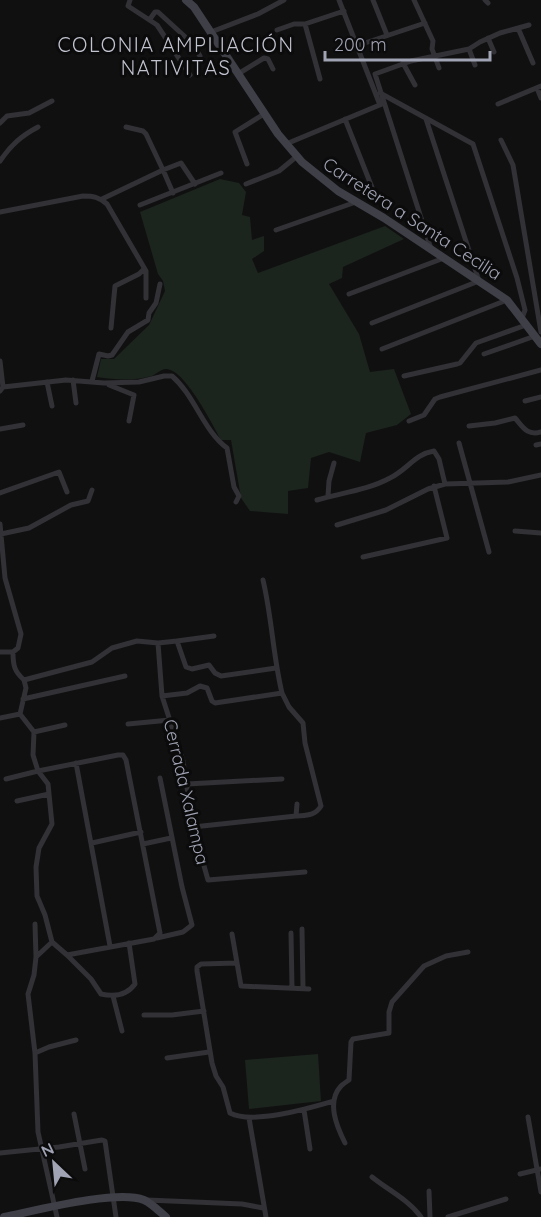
<svg xmlns="http://www.w3.org/2000/svg" width="541" height="1217" viewBox="0 0 541 1217" font-family="Quicksand,sans-serif">
<style>
.green{fill:#1c241e}
.lines{fill:none;stroke-linecap:round;stroke-linejoin:round}
.street{stroke:#313136;stroke-width:5}
.secondary{stroke:#3e3f47;stroke-width:8}
.labels{text-anchor:middle;stroke-width:6;stroke-linejoin:round;paint-order:stroke}
.street-label{font-size:18px;fill:#a0a3b3;stroke:#0b0b0c}
.neighbourhood-label{font-size:20px;letter-spacing:1.5px;fill:#c1c3cf;stroke:#0b0b0c}
</style>
<rect width="100%" height="100%" fill="#101011"/>
<path class="green" d="M220,179L239,183L246,192L242,215L250,217L252,240L264,236V251L252,259L258,273L385,226L404,239L343,267L342,278L329,284L359,334L370,372L394,369L411,414L397,425L366,433L360,462L329,452L311,458L308,488L288,491V514L250,511L241,498L231,440H221C213,425 183,366 165,369C160,370 156,374 152,376C134,381 115,380 97,377L101,359H114L149,325L165,291L163,281L158,274L140,212Z
M318,1054L321,1101L249,1109L245,1060Z"/>
<g class="lines">
<path class="street" d="M130,0L128,6L157,25L190,75
M339,0L380,105
M373,0L387,35
M414,0L433,41L432,49L439,68
M485,0L488,3
M150,19L155,12H158L193,44L200,56
M305,24L320,79
M518,28L533,63
M277,30L294,24H305L344,11
M211,32L258,14L284,0
M488,38L494,52
M356,46L425,23
M469,49L475,65
M403,63L415,85
M238,74L264,58L268,59L273,69
M537,88L541,98
M380,93L473,144L517,278L525,310L522,318
M498,104L541,86
M345,119L375,195
M0,123L7,116L29,113L52,101
M126,127L143,131L146,134L163,170L181,163L195,184
M501,140L513,165L541,332
M286,144L382,104
M0,161C11,145 21,136 38,127
M247,164L235,132L264,114
M246,184L279,171L296,157
M102,199L163,170L173,193
M140,205L221,173
M0,212L83,196C93,196 99,197 107,204L146,271V298
M276,230L356,202
M431,249L375,74L411,61L469,49L480,42L500,33L529,25
M349,294L444,258
M372,323L479,281L426,119
M111,328L115,286L139,274L144,269
M382,349L507,300
M484,354L535,336
M0,361L3,387L0,391
M404,376L457,364L460,363L476,343L526,325
M73,380L76,403
M92,381L99,354L108,356L112,355L128,332L148,320L149,313L156,303L160,284
M47,382L52,406
M109,385L134,395L129,421
M3,387L66,380L104,383L139,382L164,376H172C195,396 203,430 227,448L234,487L239,496L236,502
M525,401L541,397
M409,421L424,415L435,399L440,397L541,370
M469,426L495,423L515,418C523,427 527,436 541,432
M0,429L23,425
M459,443L489,552
M536,445L541,444
M0,493L59,472L67,492
M328,496L329,481L334,463
M317,500C341,493 368,490 390,478C407,470 415,454 434,451L439,459L445,484
M0,524L5,578L21,634L18,648L13,652C13,665 14,671 24,680
M337,525L386,510L428,489L445,484L508,482L541,475
M515,531L541,533
M1,534L29,528L71,505L88,501L92,490
M363,557L447,538L434,486
M177,641L214,636
M158,643L162,696L183,761L193,827L208,880L305,872
M0,652H13
M24,680L26,688L20,714L34,732L33,755L38,771L48,784L52,824L39,848L36,867L37,896L45,915L52,942L36,957L34,975L28,994L35,1053L38,1132L57,1217
M24,680L92,662L112,648L137,641L158,643L177,641L186,667L192,669L209,665L215,673L221,676L276,668
M282,693L289,707L303,723L305,743L321,806C315,816 306,815 296,816
M162,696L187,693L200,686L207,688L212,701L215,703L282,693C273,656 272,618 263,580
M23,699L125,676
M0,718L20,714
M128,724L170,720
M34,732L65,725
M76,763L110,946
M6,779L38,771L118,755H123L126,760L160,933L154,939L67,955L52,942
M187,784L282,779
M17,801L49,794
M193,827L296,816L297,804
M92,843L141,832
M143,844L171,838
M35,924L36,957
M302,929L303,988
M291,933L292,988
M232,934L241,986L309,989
M157,938L183,932L192,925L182,887L160,778
M67,955L91,979L101,994C114,997 127,995 135,984L129,943
M237,963L201,964L197,967V971L212,1063L216,1076L223,1087L230,1113C253,1125 310,1108 334,1101
M113,996L122,1031
M144,1015H172L204,1011
M35,1053L49,1047L76,1040
M167,1058L209,1052
M304,1110L310,1149
M74,1114L85,1169
M528,1117L541,1192
M249,1118L266,1217
M345,1143C337,1127 326,1102 341,1086C343,1084 346,1082 349,1080L351,1042L353,1039L389,1033V1012L392,1002L424,966L446,956L468,952
M0,1153L59,1147L102,1140L105,1141L116,1217
M520,1174L541,1169
M372,1177C388,1190 409,1200 421,1217
M429,1191L430,1217
M147,1200L242,1204L263,1208
M448,1217L506,1199"/>
<path class="secondary" d="M186,0L194,7L278,134L302,162L338,191L384,218L507,300L541,344
M4,1217C34,1211 117,1189 144,1200C151,1203 159,1211 166,1217"/>
</g>
<g class="labels">
<g class="street-label">
<text transform="translate(412 219) rotate(33)" y="6">Carretera a Santa Cecilia</text>
<text transform="translate(186 792) rotate(77)" y="6">Cerrada Xalampa</text>
</g>
<g class="neighbourhood-label">
<text x="176" y="52">COLONIA AMPLIACIÓN<tspan x="176" dy="23">NATIVITAS</tspan></text>
</g>
</g>
<g transform="translate(54 1163) rotate(334)" stroke="#0b0b0c" stroke-width="4.5" paint-order="stroke">
<path d="M0-4.5L10 22L0 15L-10 22Z" fill="#a0a3b3"/>
<text y="-9" font-size="16" font-weight="bold" text-anchor="middle" fill="#a0a3b3">N</text>
</g>
<path d="M325 51v9h165v-9" fill="none" stroke="#a0a3b3" stroke-width="3"/>
<text x="334" y="51" font-size="18" fill="#a0a3b3" stroke="#0b0b0c" stroke-width="4.5" paint-order="stroke">200 m</text>
</svg>
